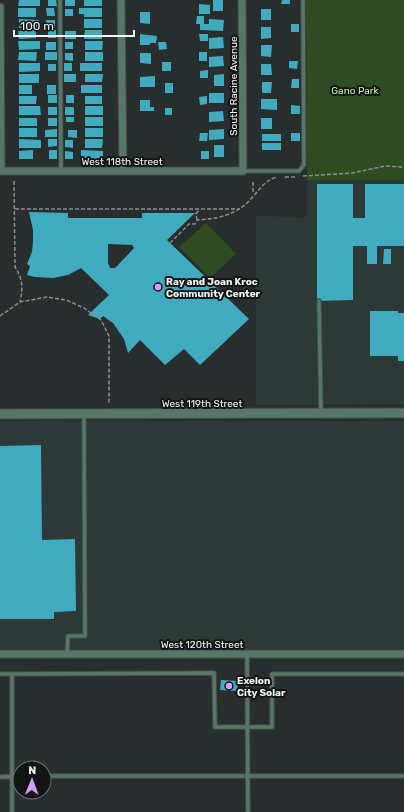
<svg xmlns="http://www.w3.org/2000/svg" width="404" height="812" viewBox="0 0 404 812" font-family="Rubik,sans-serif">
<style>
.built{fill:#2c3937}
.green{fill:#2e4b21}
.building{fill:#40abbf;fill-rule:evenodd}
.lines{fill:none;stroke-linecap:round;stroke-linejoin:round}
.service-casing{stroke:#444a49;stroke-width:5.5}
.minor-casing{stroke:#444a49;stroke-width:9}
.tertiary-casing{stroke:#444a49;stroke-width:11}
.path{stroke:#8a8e8e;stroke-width:1.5;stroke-dasharray:4 2;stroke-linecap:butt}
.service{stroke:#567666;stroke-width:3.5}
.minor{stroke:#567666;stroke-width:7}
.tertiary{stroke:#567666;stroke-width:9}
.poi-dot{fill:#d79bf9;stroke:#131515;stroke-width:1.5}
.labels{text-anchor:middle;stroke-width:4;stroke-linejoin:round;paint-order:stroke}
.street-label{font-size:10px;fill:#f1f4f4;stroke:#131515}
.park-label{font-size:10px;fill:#bbf7a0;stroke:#131515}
.poi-label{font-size:10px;font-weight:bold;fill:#f1f4f4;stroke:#131515;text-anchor:start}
</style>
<rect width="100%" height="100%" fill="#282e2d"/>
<path class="built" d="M307,180H404V404L256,405V216L307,217Z
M0,421H404V652L0,653Z"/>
<path class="green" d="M306,0H404V180H307Z
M206,223L236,254L210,278L179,247Z"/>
<path class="building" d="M19,0H40V6H18Z
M48,0H56L57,6H48Z
M65,0H75V6H65Z
M84,0H102V6H84Z
M213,0H223V11H213Z
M282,0H290V4H281Z
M199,4L210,5V14H199Z
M18,8H36V17H18Z
M46,8H54L55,16H47Z
M79,8H102V17H84V14H79Z
M65,9H73V16H65Z
M261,9H271V20H261Z
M140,12H150V24L140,23Z
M197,16H204V24H209V19L224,20L223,31L200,30V24H196Z
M19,19L39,20V28H19Z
M84,19H102V28H84Z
M46,20H55V28L46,27Z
M291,24H299V32H291Z
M261,27H271V38L261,39Z
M36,30V38L19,39L18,31Z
M48,30H56V38H48Z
M85,30H102V39H84Z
M65,31H76V39H65Z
M140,34L157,36L156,43H150V45H140Z
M199,34H208V41H200Z
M223,37L224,48L209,49V38Z
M18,41H40V49L19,50Z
M85,41H103L102,50H85Z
M46,42H56V50H46Z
M65,42H73V49H65Z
M158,42H166L167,49L159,50Z
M261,45H272L271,57L261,56Z
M19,52H37L36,61L18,60Z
M45,52H57V60H45Z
M85,52H103V61H85Z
M199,52H207V61H199Z
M65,53H73V61L65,60Z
M140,53H151V64L140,63Z
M223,56L224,66L209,67V57Z
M289,61H298L297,69L289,68Z
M162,62H171V71H162Z
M19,63H40V71L19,72Z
M64,63H72V71H64Z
M80,63H102V71H80Z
M48,64H56V71H48Z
M261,64H271L272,75H261Z
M208,70V78H200V71Z
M19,74H39V83H19Z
M64,74H76V82H64Z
M85,74H103L102,82H85Z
M224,74V86H214V75Z
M155,76V87H140V77Z
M292,79H299V88H291Z
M262,82H272L271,93H262Z
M165,83H173V93H165Z
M19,85H32V94H19Z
M47,85H56V94H47Z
M81,85H102V93H81Z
M209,93H224V103H209Z
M48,95H57V103H48Z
M66,95H74V103H66Z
M19,96H37L36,104H19Z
M85,96H102V104H85Z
M207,96V104L200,105L199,97Z
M261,99H277V110L261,109Z
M140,100H150V107H154V111H140Z
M291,105L300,106V114H291Z
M19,106H40L41,115H19Z
M85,106H103V115H85Z
M48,107H57V115H48Z
M65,107H74V115H65Z
M165,108H172V115H165Z
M223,111L224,121L209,122V112Z
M66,117H74V122H66Z
M85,117H103V126H85Z
M19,118H37V126H19Z
M48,118H57V126H48Z
M261,118H272V129H261Z
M19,128H37V137H19Z
M85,128H103V137H85Z
M57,129V137H45V130Z
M224,129V139L209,140V130Z
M68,130H77V138L68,137Z
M200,133H208L207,141H199Z
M291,133H300V141H291Z
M262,134H281V141H262Z
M19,139L41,140V148H19Z
M48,139H57V146L48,147Z
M85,139H103L102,148H85Z
M65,140H73V148L65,147Z
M262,143H281V150H262Z
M214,145H224V157H214Z
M33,150V159H19V151Z
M49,150H57V159H49Z
M81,150L103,151V159H81Z
M65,151L73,152V159H65Z
M201,151H209V159H201Z
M317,184H353V218H365V184H404V246H377V264H367V246H353V300L317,301Z
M29,212L68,213V218H142V213H195L167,240L249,319L200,365L184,349L165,365L140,340L128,353L124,339L113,323L103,316L100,319L88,315L109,295L81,268L68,275L53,278L35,277L27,275L30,266L27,264L32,252L33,241V230ZM108,244L132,245L134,248L118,265L115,268H110L108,263Z
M384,249H391V264H383Z
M370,311H398V313H404V361H398V356H370Z
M41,445L42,540L75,539L76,611L54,612V619H0V446Z
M221,680L238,681L237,691L220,690Z"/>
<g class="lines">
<defs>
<path id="service" d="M60,0L61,171
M243,171H299L304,165L303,0
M319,301L321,412
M67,654L68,636H85L84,415
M247,654L248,812
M0,674H12V812
M12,674L214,673L215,727H272V674H404
M44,776H404
M0,777L20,776"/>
<path id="minor" d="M121,0L123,171
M0,7L1,171
M0,171H243L242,0
M0,654H404"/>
<path id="tertiary" d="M0,414L404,413"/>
</defs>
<use href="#service" class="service-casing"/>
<use href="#minor" class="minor-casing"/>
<use href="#tertiary" class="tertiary-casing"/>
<path class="path" d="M303,176L352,173L385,166L404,167
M285,177H297
M14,181L15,267C23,279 23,288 20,302
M253,182V191L256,194
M15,209H240
M197,220L196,214L199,210
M170,243L189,224H195L197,220C217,219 235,215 249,201C258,192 264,180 277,177
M0,316L20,302L47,297L66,300L84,308L101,320L109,336V403"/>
<use href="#service" class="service"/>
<use href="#minor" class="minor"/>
<use href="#tertiary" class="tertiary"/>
</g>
<g class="poi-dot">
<circle cx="158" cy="287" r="4"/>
<circle cx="229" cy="686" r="4"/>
</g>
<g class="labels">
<g class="street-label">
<text transform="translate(233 86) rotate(-90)" y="4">South Racine Avenue</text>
<text x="122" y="165">West 118th Street</text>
<text x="202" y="407">West 119th Street</text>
<text x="202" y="648">West 120th Street</text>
</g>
<g class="park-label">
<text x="355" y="94">Gano Park</text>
</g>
<g class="poi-label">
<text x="166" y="285">Ray and Joan Kroc<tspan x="166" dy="12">Community Center</tspan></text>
<text x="237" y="684">Exelon<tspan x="237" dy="12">City Solar</tspan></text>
</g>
</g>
<g transform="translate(32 780) rotate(1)"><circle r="19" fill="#131515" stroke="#6c6e6e"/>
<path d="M0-3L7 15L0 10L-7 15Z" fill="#d79bf9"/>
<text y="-6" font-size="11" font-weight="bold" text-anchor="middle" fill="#f1f4f4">N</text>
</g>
<path d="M14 30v6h120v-6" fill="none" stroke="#f1f4f4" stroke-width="2"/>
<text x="20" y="30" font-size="12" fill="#f1f4f4" stroke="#131515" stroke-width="3" paint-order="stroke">100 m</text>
</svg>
